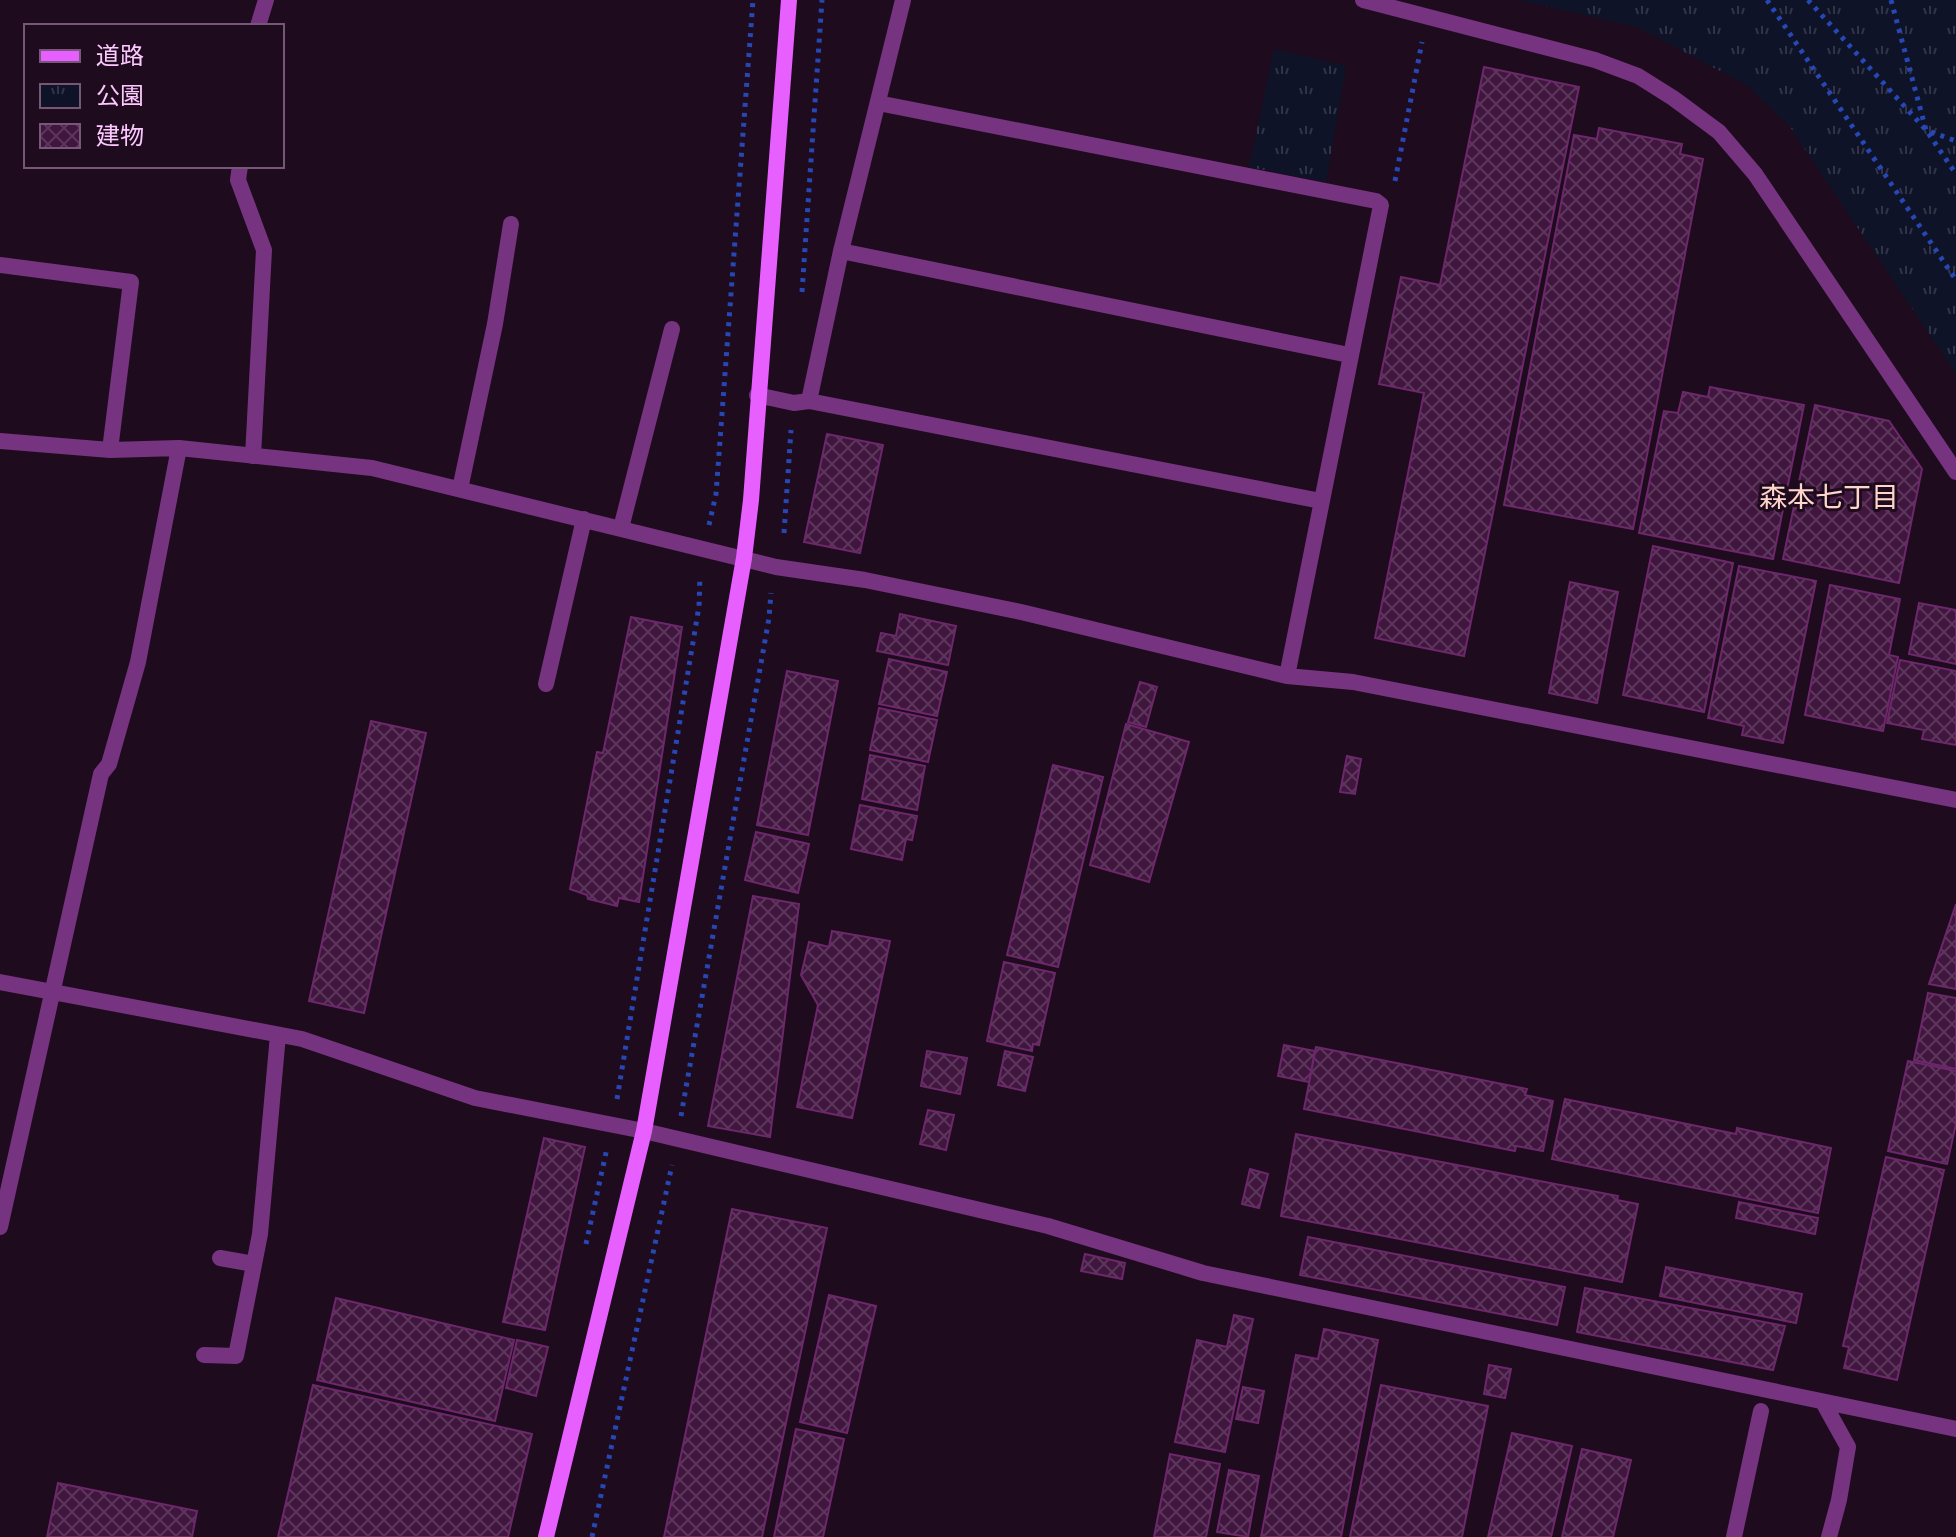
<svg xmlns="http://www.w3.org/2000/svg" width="1956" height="1537" viewBox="0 0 1956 1537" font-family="Manrope,'Noto Sans JP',sans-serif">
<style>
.park{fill:url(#park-tufts)}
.building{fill:url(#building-cross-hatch);stroke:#6d276b;stroke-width:2}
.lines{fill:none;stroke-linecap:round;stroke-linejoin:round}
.path{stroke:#2747b4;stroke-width:5;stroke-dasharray:4 6;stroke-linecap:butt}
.lane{stroke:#76337f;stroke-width:16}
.street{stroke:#76337f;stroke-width:16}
.secondary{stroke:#e85fff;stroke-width:16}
.labels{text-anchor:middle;stroke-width:6;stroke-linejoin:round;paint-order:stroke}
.neighbourhood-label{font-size:28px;fill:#ffd4ca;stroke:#1e0b1e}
</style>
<defs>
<pattern id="park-tufts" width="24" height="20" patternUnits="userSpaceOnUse" patternTransform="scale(2)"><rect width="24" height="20" fill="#0e1328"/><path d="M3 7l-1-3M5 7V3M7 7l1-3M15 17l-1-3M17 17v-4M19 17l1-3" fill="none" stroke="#323448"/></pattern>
<pattern id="building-cross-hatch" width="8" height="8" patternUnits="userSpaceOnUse" patternTransform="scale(2)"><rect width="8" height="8" fill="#40163e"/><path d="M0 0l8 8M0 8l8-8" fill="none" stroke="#5c365b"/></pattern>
</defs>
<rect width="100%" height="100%" fill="#1e0b1e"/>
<path class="park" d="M1519,0H1956V374L1790,127L1748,86L1637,27Z
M1274,49L1346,66L1326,182L1249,167Z"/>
<path class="building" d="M1484,67L1579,87L1464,656L1375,638L1424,393L1379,384L1401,277L1440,285Z
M1599,128L1682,144L1680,154L1703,159L1633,529L1504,505L1574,135L1597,139Z
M1710,387L1804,405L1773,559L1639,533L1664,411L1678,413L1683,392L1708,397Z
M1815,405L1889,421L1922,469L1899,583L1783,559Z
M827,434L883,445L860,553L804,542Z
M1653,546L1733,563L1704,712L1623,695Z
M1739,566L1816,581L1783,743L1742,735L1744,726L1708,718Z
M1570,582L1618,592L1597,703L1549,693Z
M1830,585L1900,599L1889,655L1898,657L1883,731L1805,715Z
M1919,603L1956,610V664L1909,654Z
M900,614L956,626L948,665L877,651L881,633L896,636Z
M631,617L682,627L639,902L619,898L617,906L588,899L587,895L570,889L597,752L603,753Z
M889,659L947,672L937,716L879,704Z
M1900,660L1956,671V745L1922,739L1924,730L1887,723Z
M787,671L838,681L808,835L757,825Z
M1140,682L1157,687L1146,727L1128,722Z
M879,708L937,720L928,762L870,750Z
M371,721L426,733L364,1013L309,1001Z
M1126,724L1189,742L1149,882L1090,865Z
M870,755L925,766L917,810L862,799Z
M1347,756L1361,759L1355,794L1340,792Z
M1053,765L1103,777L1058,967L1007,955Z
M860,805L917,816L912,840L906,839L902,860L851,849Z
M756,832L809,844L798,893L745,880Z
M753,896L799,904L770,1137L708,1126Z
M1956,904V989L1929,984Z
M832,931L890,941L852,1118L797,1107L818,1005L801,975L809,942L829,947Z
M1004,962L1055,973L1039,1045L1033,1044L1032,1051L987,1041Z
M1928,993L1956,998V1069L1914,1060Z
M1284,1045L1315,1051L1309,1082L1278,1076Z
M1316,1047L1527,1089L1525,1095L1553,1101L1543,1151L1516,1146L1515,1151L1304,1109Z
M927,1051L967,1058L960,1094L921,1086Z
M1005,1051L1033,1057L1025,1091L998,1085Z
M1908,1061L1956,1071V1124L1947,1164L1888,1151Z
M1565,1099L1736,1134L1737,1128L1831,1148L1818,1213L1552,1159Z
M928,1110L954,1115L946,1150L920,1144Z
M1296,1134L1618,1196L1617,1200L1638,1204L1622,1282L1281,1216Z
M544,1138L585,1147L545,1330L503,1322Z
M1886,1157L1944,1170L1897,1380L1844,1368L1849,1347L1843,1346Z
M1250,1169L1268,1174L1259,1208L1242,1204Z
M1739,1202L1818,1218L1815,1234L1736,1218Z
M732,1209L827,1228L762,1537H664Z
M1308,1237L1565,1287L1557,1325L1300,1275Z
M1085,1254L1125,1263L1122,1279L1081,1271Z
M1666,1267L1802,1294L1796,1323L1660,1296Z
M1585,1288L1785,1326L1773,1370L1577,1332Z
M829,1295L876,1306L847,1433L800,1422Z
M336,1298L514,1340L495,1421L317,1380Z
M1234,1315L1253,1319L1225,1452L1175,1442L1197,1340L1227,1347Z
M1324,1329L1378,1340L1341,1537H1261L1296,1355L1318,1359Z
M517,1340L548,1347L536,1396L506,1388Z
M1489,1365L1511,1369L1505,1398L1484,1394Z
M313,1385L532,1434L508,1537H278Z
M1381,1385L1488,1406L1462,1537H1350Z
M1243,1387L1264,1391L1258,1423L1236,1419Z
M796,1429L844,1439L823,1537H774Z
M1512,1433L1572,1446L1551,1537H1488Z
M1582,1449L1631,1460L1613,1537H1562Z
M1170,1454L1220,1464L1206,1537H1154Z
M1229,1470L1259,1476L1248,1537L1217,1532Z
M58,1483L197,1511L192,1537H47Z"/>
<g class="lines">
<path class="path" d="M1767,0L1956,280
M1808,0L1926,130L1956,174
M1891,0L1926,130L1956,141
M1395,181L1422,42
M802,292L822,0
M709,525L716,494L753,0
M784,533L791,430
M617,1099L699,606L700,576
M681,1116L769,618L771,593
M586,1244L607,1148
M592,1537L672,1165"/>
<path class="lane" d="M258,26L266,0
M240,166L238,180L264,250L253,456
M621,528L672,329"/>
<path class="street" d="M1363,0L1595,60L1638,76L1673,98L1719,132L1755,174L1956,472
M878,103L1376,201L1381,205L1287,676
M841,251L1349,355
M0,265L131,282L110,450
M757,395L794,403L809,401L1321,501
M809,401L841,251L903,0
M0,441L110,450L179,448L372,468L776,567L865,580L1021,612L1287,676L1353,682L1956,800
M460,489L495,324L511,224
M546,684L584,519
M0,982L302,1039L475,1098L644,1131L1048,1226L1203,1273L1956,1429
M0,1227L101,774L109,764L138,662L179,448
M220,1258L254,1264
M204,1355L236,1356L260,1234L278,1035
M1823,1402L1848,1447L1839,1500L1829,1537
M1734,1537L1761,1411"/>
<path class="secondary" d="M546,1537L644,1131L744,558L751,500L789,0"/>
</g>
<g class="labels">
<g class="neighbourhood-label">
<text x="1829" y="507">森本七丁目</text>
</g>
</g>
<rect x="24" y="24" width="260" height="144" fill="#1e0b1e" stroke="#775778" stroke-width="2"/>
<rect x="40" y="50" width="40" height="12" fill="#e85fff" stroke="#775778" stroke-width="2"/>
<text x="96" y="64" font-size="24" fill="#fcc8ff">道路</text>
<rect x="40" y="84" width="40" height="24" fill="url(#park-tufts)" stroke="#775778" stroke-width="2"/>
<text x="96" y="104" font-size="24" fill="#fcc8ff">公園</text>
<rect x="40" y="124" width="40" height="24" fill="url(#building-cross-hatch)" stroke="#775778" stroke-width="2"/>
<text x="96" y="144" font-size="24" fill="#fcc8ff">建物</text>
</svg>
